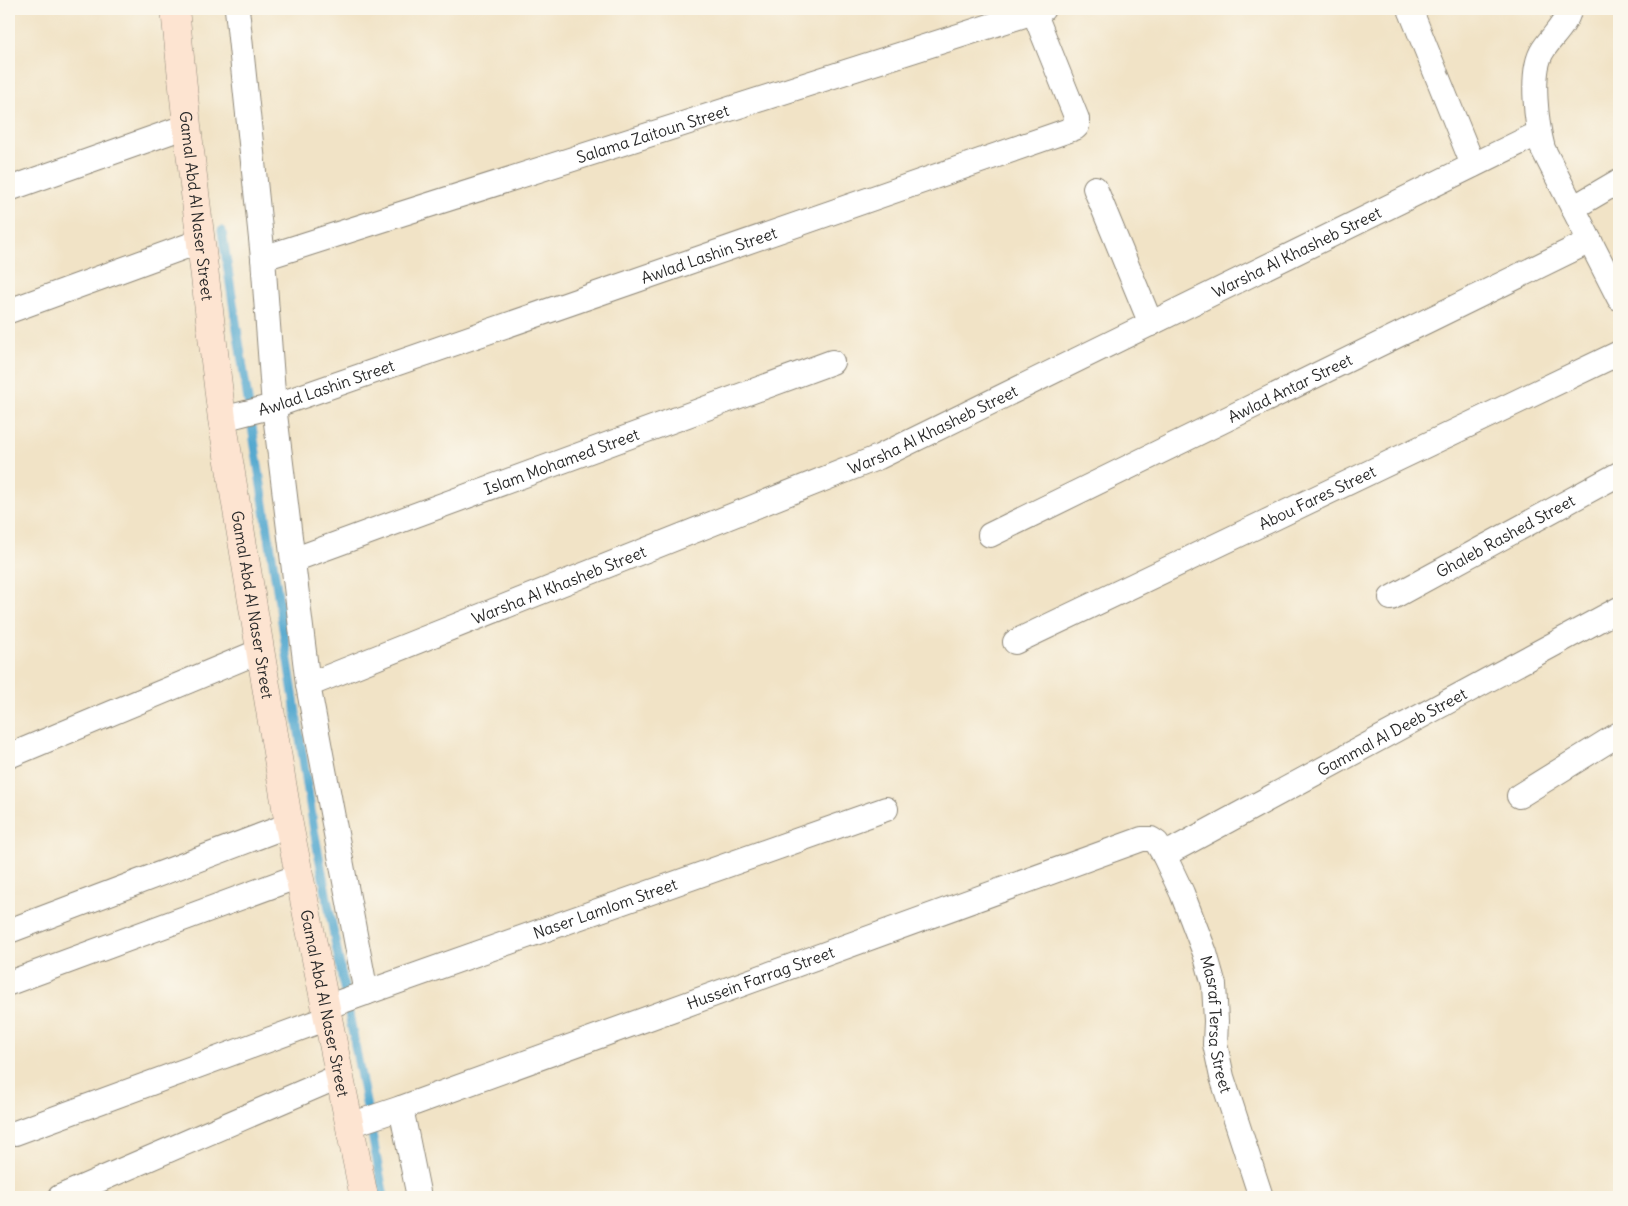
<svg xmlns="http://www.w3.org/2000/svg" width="1628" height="1206" viewBox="0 0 1628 1206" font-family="Delius,sans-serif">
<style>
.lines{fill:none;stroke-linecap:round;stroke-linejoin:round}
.stream{stroke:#53a8cf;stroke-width:9}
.street-casing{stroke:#8e8778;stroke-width:26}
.secondary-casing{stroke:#8e8778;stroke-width:29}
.street{stroke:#fff;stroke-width:24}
.secondary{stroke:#fde4d1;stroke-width:28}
.labels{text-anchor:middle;stroke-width:5;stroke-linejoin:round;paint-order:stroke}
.street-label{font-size:16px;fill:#2b2b2b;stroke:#fbf7ec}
</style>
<rect width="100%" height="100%" fill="#fbf7ec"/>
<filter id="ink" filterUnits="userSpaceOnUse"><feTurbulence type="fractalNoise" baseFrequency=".02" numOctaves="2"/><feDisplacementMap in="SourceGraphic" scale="10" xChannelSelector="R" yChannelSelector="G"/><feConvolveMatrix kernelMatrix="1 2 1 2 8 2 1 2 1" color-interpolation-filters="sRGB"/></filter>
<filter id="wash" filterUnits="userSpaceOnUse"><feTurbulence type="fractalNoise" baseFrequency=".0096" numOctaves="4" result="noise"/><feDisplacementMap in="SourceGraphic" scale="20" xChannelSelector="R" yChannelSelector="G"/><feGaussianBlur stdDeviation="1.12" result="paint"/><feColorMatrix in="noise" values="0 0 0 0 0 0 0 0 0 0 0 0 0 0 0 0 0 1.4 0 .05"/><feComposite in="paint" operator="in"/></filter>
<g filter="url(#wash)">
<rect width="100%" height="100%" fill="#f1e3c6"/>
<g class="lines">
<path class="stream" d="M222,231L314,830L384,1197"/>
</g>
</g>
<g filter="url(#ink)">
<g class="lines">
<defs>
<g id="street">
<path d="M237,9L263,258L274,406L308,685L366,993"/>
<path d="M1410,9L1473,165"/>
<path d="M1570,9C1565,26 1552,36 1543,50C1529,71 1537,126 1543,149L1619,298"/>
<path d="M1095,188L1151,324"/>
<path d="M9,189L187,126"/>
<path d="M1573,208L1619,181"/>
<path id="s1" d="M263,258L1043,9"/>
<path d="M9,311L201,241"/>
<path id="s2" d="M222,419L274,406L1075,128L1077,126V119L1034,12"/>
<path id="s3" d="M990,535L1590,241"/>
<path id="s4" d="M293,560L832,362"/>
<path id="s5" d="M1391,598L1619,474"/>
<path id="s6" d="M1015,642L1619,353"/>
<path id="s7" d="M308,685L879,457L1539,133"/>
<path d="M9,756L260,651"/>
<path d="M1519,796L1619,734"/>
<path id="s8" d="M1164,855L1619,609"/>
<path d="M9,931L289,825"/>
<path d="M9,983L299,876"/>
<path id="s9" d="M326,1007L886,809"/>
<path d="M401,1108L419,1197"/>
<path id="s10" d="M350,1125L401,1108L1142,839H1151L1157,843L1164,855L1182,893L1205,953L1214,985L1216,1021L1215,1044L1222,1077L1261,1197"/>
<path d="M15,1133L328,1018"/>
<path d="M60,1197L340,1076"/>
</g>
<g id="secondary">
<path id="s11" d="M175,9L187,126L222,419L289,825L364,1197"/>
</g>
</defs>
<use href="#street" class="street-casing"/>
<use href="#secondary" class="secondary-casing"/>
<use href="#street" class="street"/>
<use href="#secondary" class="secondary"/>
</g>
</g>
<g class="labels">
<g class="street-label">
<text dy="6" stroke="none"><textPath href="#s1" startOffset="409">Salama Zaitoun Street</textPath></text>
<text dy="6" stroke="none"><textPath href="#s11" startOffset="198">Gamal Abd Al Naser Street</textPath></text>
<text dy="6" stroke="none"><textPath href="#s7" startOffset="1080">Warsha Al Khasheb Street</textPath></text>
<text dy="6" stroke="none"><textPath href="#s2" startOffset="514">Awlad Lashin Street</textPath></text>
<text dy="6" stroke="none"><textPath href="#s2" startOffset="109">Awlad Lashin Street</textPath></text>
<text dy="6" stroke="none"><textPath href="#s3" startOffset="334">Awlad Antar Street</textPath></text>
<text dy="6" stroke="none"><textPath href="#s7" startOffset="675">Warsha Al Khasheb Street</textPath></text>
<text dy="6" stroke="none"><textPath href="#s4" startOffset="286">Islam Mohamed Street</textPath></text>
<text dy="6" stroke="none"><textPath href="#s6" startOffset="335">Abou Fares Street</textPath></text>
<text dy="6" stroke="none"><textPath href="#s5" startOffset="130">Ghaleb Rashed Street</textPath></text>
<text dy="6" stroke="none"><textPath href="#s7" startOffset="270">Warsha Al Khasheb Street</textPath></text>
<text dy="6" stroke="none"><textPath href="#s11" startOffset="601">Gamal Abd Al Naser Street</textPath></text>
<text dy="6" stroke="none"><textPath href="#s8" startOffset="259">Gammal Al Deeb Street</textPath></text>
<text dy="6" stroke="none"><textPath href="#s9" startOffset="296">Naser Lamlom Street</textPath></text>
<text dy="6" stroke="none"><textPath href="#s10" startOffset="436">Hussein Farrag Street</textPath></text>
<text dy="6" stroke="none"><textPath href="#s11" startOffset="1006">Gamal Abd Al Naser Street</textPath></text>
<text dy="6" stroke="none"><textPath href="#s10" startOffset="1051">Masraf Tersa Street</textPath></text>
</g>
</g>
<rect width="1628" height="1206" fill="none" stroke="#fbf7ec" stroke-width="30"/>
</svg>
